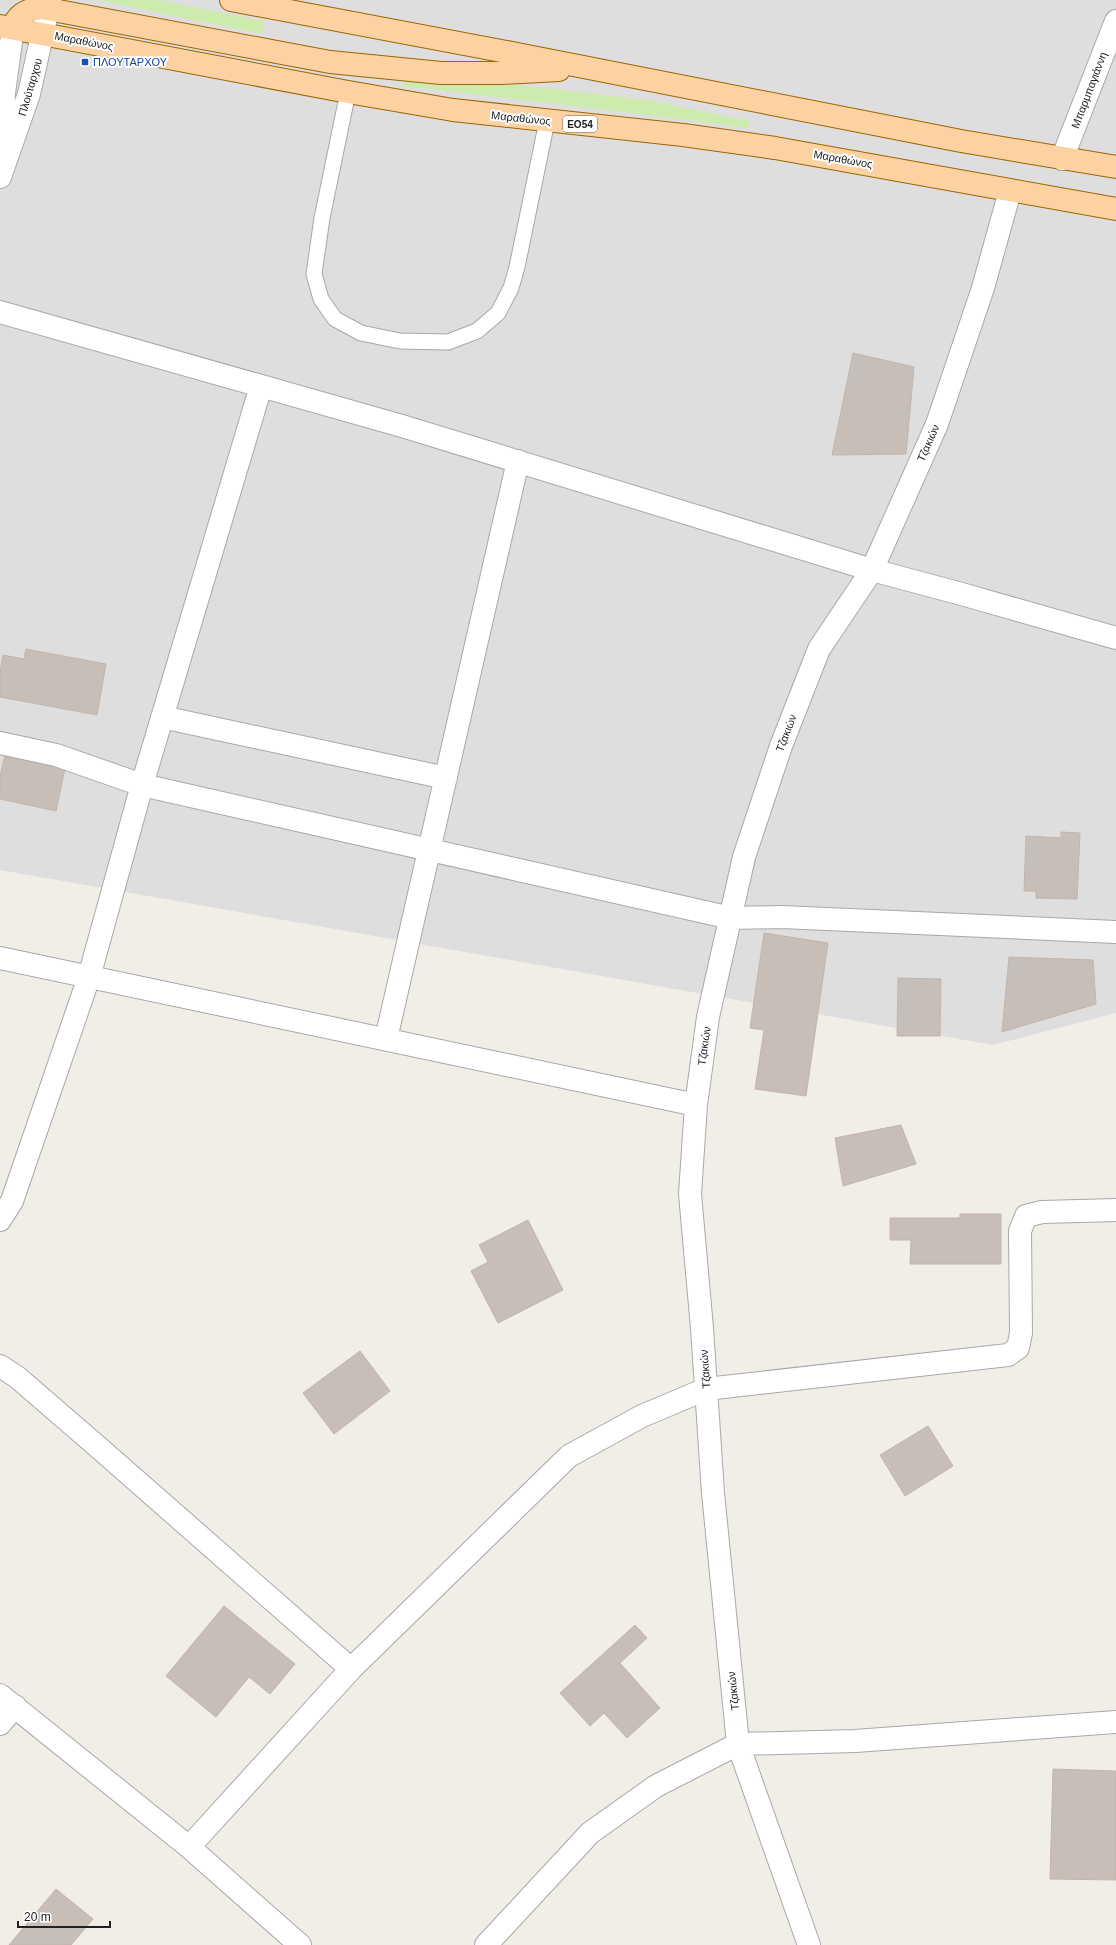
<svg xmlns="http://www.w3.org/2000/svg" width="1116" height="1945" viewBox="0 0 1116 1945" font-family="Arial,sans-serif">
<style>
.residential{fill:#dfdede}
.grass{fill:#ceebae}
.building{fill:#c6beb7;stroke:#c3b4aa}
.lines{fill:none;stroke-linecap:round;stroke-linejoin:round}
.service-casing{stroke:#a8a8a8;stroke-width:17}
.minor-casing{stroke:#a8a8a8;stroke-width:24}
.tertiary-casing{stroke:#a8a8a8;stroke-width:24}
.primary-casing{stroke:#9e6400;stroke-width:24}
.service{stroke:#fff;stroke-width:15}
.minor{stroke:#fff;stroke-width:22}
.tertiary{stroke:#fff;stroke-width:22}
.primary{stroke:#fcd2a2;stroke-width:22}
.transit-dot{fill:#1a4fb4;stroke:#fff;stroke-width:1.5}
.labels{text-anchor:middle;stroke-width:4;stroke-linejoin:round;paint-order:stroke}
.shield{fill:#fff;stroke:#646464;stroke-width:1}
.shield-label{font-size:10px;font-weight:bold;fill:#212121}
.street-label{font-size:11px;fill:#212121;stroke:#fff}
.transit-label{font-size:11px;fill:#164399;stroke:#fff;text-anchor:start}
</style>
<rect width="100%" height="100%" fill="#f1eee8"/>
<path class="residential" d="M0,0H1116V1013L993,1045L0,870Z"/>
<path class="grass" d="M98,0H158L264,21L262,34Z
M404,78L538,87L647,100L750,121L748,128L607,110L403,86Z"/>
<path class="building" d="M853,353L914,367L906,454L832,455Z
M26,649L106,664L97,715L0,697V672L3,655L24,659Z
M5,755L65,768L56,811L0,799V776Z
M1061,832L1080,833L1077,899L1036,898V891H1024L1026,836L1061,838Z
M764,933L828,943L806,1096L755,1089L764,1030L750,1028Z
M1009,957L1093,960L1096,1004L1002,1032Z
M898,978L941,979L940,1036H897Z
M901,1125L916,1164L843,1186L835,1138Z
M960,1214H1001V1264H910L911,1240H890V1218H960Z
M528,1220L563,1290L498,1323L471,1271L488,1262L479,1245Z
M360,1351L390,1391L334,1434L303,1393Z
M928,1426L953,1466L905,1496L880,1455Z
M224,1606L295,1664L270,1694L249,1677L216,1717L166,1676Z
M635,1625L647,1638L620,1663L660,1708L627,1738L604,1713L590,1726L560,1693Z
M1053,1769L1116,1771V1880L1050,1879Z
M56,1889L93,1919L71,1945H9Z"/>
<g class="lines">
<defs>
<path id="service" d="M348,92L322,218L314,274L321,299L335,319L361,333L400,341L448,342L477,331L498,313L511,288L517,267L547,121"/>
<path id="minor" d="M1062,159L1116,21
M0,312L402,426L872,570L958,593L1116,638
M162,717L446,778
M0,743L56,755L142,785L731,918L782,917L1116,932
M0,958L696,1105
M386,1039L518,461
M0,1220L12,1201L89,977L142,785L261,386
M0,1366L17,1377L98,1447L351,1669
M0,1695L189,1847
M0,1724L15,1706
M300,1945L189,1847L351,1669L569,1456L642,1416L706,1389L1008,1355L1018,1348L1021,1333L1020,1231L1026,1216L1042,1212L1116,1210
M486,1945L590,1833L656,1786L738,1744L855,1741L1116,1722
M809,1945L738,1744L713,1493L702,1328L690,1194L696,1105L708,1017L744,857L781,746L819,649L872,570L937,424L983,288L1010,191"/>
<path id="tertiary" d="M2,155L4,93L13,28
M0,177L29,94L50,0"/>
<path id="primary" d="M231,0L512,53L961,141L1116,167
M0,26L348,92L453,110L683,135L775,148L1116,209
M13,28C17,14 28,9 42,8L330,62L441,73H501L559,70"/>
</defs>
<use href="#service" class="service-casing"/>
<use href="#minor" class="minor-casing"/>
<use href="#tertiary" class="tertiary-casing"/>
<use href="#primary" class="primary-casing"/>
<use href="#service" class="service"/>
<use href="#minor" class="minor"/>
<use href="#tertiary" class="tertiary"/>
<use href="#primary" class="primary"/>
</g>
<rect class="transit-dot" x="81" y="58" width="8" height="8" rx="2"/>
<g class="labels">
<rect class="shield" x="563" y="116" width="34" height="16" rx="3"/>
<g class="shield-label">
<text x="580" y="128">ΕΟ54</text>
</g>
<g class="street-label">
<text transform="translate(84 41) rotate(11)" y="4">Μαραθώνος</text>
<text transform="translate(30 87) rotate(-74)" y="4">Πλούταρχου</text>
<text transform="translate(1089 90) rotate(-69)" y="4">Μπαρμπαγιάννη</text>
<text transform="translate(521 118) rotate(6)" y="4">Μαραθώνος</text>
<text transform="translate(843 159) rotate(10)" y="4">Μαραθώνος</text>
<text transform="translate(928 443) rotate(-66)" y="4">Τζακιών</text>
<text transform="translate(786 733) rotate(-69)" y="4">Τζακιών</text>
<text transform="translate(704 1046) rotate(-82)" y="4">Τζακιών</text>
<text transform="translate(705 1369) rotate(-94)" y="4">Τζακιών</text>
<text transform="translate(733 1691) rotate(-96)" y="4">Τζακιών</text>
</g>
<g class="transit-label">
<text x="93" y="66">ΠΛΟΥΤΑΡΧΟΥ</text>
</g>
</g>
<path d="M18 1921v6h92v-6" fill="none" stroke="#212121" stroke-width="2"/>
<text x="24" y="1921" font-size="12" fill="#212121" stroke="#ffffff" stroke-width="3" paint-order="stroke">20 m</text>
</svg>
